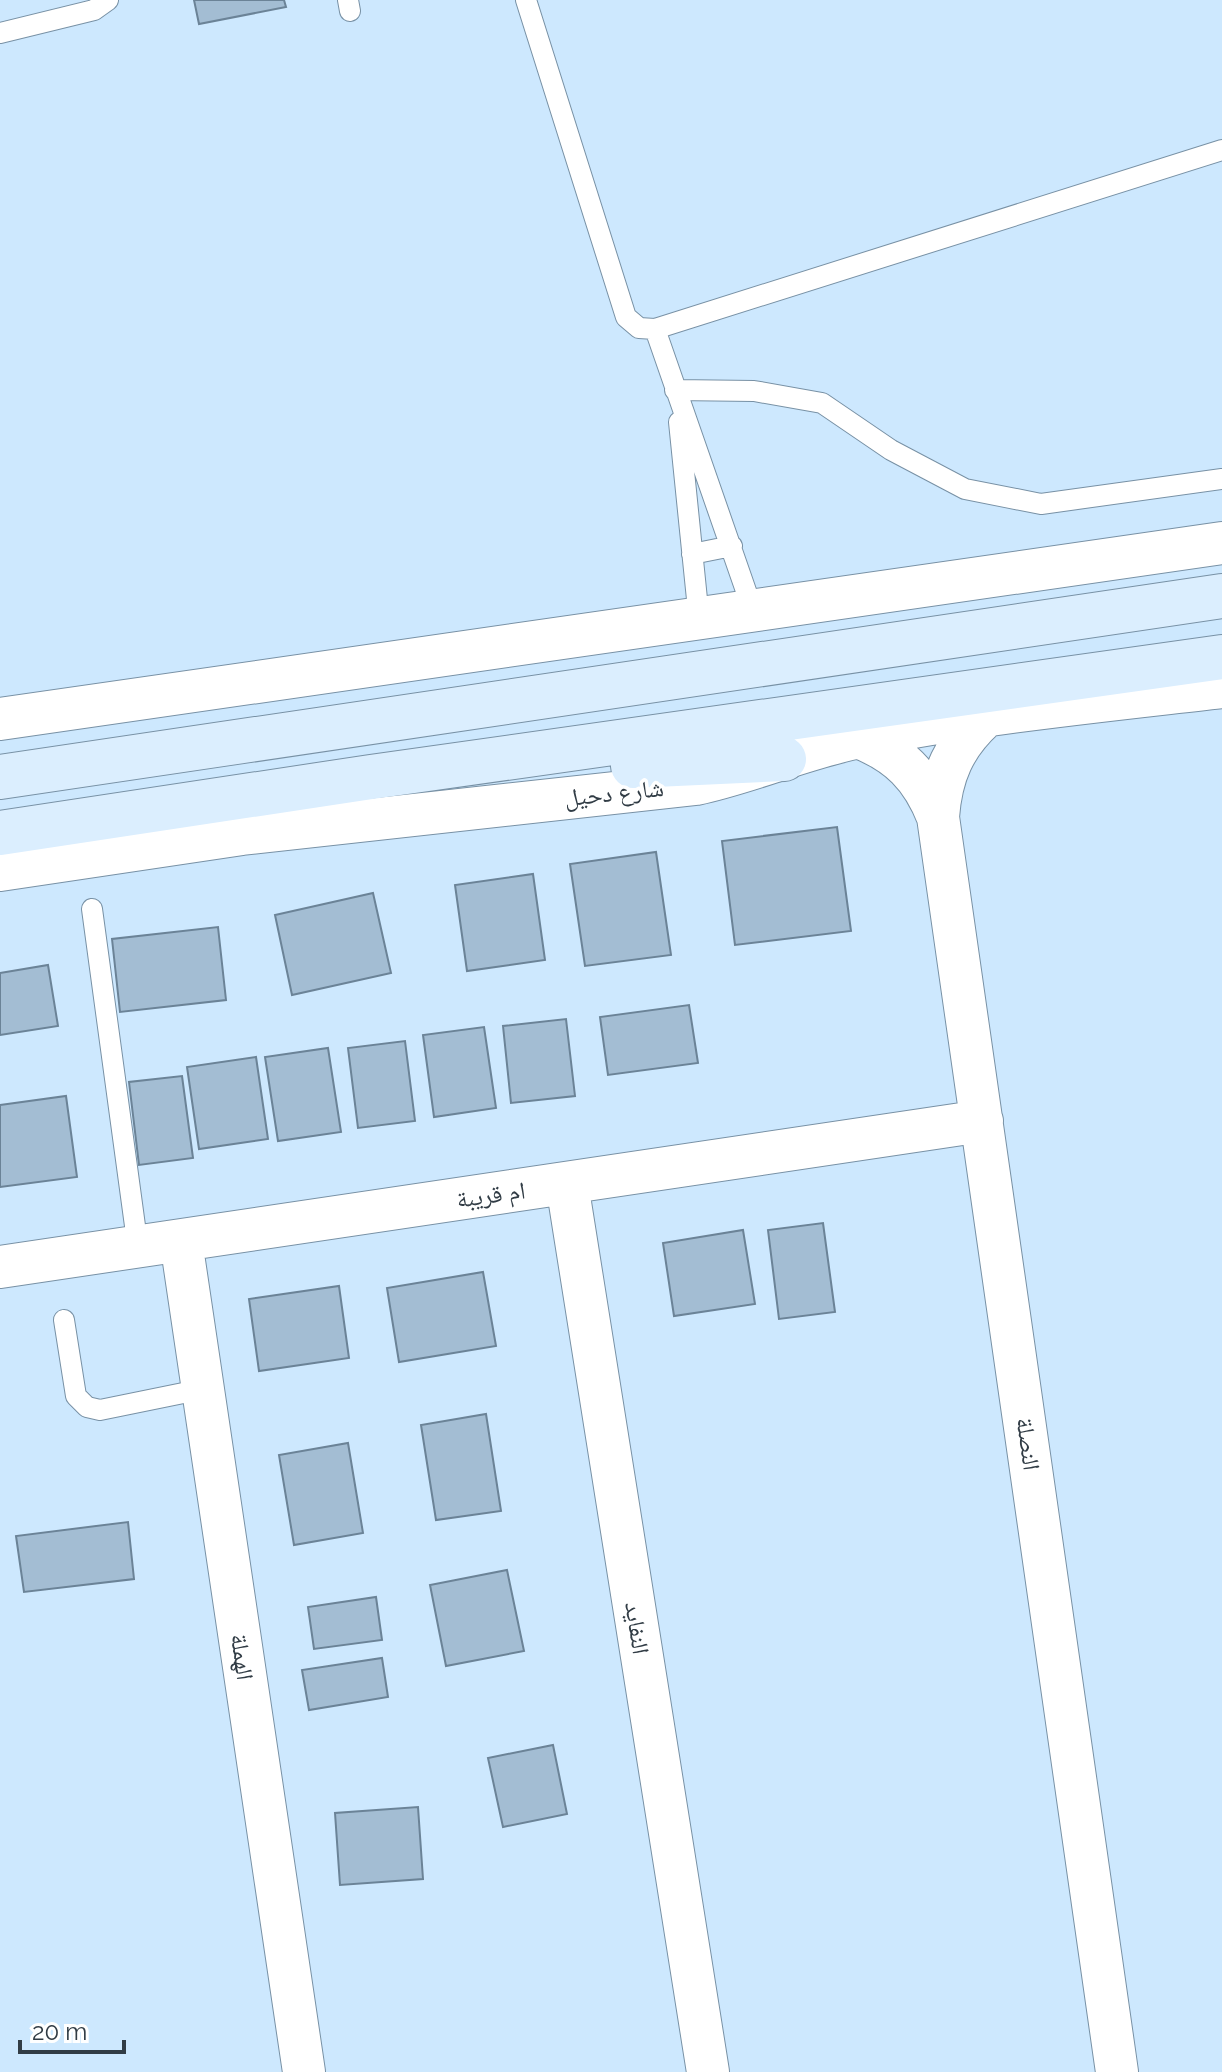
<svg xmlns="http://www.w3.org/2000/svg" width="1222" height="2072" viewBox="0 0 1222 2072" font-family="Raleway,'Noto Naskh Arabic',sans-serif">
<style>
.building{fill:#a3bdd3;stroke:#6b8397;stroke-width:2}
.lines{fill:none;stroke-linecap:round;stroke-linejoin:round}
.lane-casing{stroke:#7891a5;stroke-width:22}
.street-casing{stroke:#7891a5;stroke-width:44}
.secondary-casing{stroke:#7891a5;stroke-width:46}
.lane{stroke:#fff;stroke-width:20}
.street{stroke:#fff;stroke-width:42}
.secondary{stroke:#dbeefe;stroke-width:44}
.labels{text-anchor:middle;stroke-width:7;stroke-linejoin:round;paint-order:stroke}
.street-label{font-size:24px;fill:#313c45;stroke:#fff}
</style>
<rect width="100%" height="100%" fill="#cde8fe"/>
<path class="building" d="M194,0H284L286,7L199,24Z
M837,827L851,931L735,945L722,841Z
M656,852L671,955L585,966L570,864Z
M533,874L545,960L467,971L455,885Z
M373,893L391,973L292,995L275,915Z
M218,927L226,1000L120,1012L112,939Z
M48,965L58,1026L0,1035V973Z
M689,1005L698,1063L608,1075L600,1017Z
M566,1019L575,1096L511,1103L503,1026Z
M484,1027L496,1108L434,1117L423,1035Z
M405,1041L415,1121L358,1128L348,1048Z
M328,1048L341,1132L278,1141L265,1057Z
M256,1057L268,1139L199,1149L187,1067Z
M182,1076L193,1158L139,1165L129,1082Z
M66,1096L77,1177L0,1187V1105Z
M823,1223L835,1312L779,1319L768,1230Z
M743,1230L755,1304L674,1316L663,1243Z
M483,1272L496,1346L399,1362L387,1288Z
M339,1286L349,1358L259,1371L249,1299Z
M486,1414L501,1511L436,1520L421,1425Z
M348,1443L363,1533L294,1545L279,1455Z
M128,1522L134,1579L24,1592L16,1536Z
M507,1570L524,1651L446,1666L430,1585Z
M376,1597L382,1640L314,1649L308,1607Z
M382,1658L388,1697L309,1710L302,1670Z
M553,1745L567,1814L503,1827L488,1758Z
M418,1807L423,1879L340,1885L335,1813Z"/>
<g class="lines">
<defs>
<path id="lane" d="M348,0L350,11
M526,0L626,317L639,328L655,329L1222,150
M0,33L94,10L108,0
M655,329L753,611
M675,390L754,391L822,403L891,450L965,489L1041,504L1222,479
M679,422L699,619
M692,554L732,546
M92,909L138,1248
M64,1320L76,1396L87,1407L100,1410L203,1389"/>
<path id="street" d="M985,717C954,745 941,775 938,817L1117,2072
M0,719L1222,543
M858,737C899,753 922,776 938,817
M0,870L242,834L696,784C752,772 804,748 860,737C979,713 1101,701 1222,687
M567,1184L708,2072
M181,1241L304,2072
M0,1267L982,1121"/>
<path id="secondary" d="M633,766L784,759
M0,777L1222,596
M0,833L371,777L1222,657"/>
</defs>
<use href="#lane" class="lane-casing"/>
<use href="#street" class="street-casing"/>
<use href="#secondary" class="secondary-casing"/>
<use href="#lane" class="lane"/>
<use href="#street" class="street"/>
<use href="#secondary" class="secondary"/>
</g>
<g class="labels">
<g class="street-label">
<text transform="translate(614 793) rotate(-6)" y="8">شارع دحيل</text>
<text transform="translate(491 1195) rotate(-8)" y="8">ام قريبة</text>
<text transform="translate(1028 1444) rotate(82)" y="8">النصلة</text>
<text transform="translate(637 1628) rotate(81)" y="8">النفايد</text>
<text transform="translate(242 1657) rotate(82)" y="8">الهملة</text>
</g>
</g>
<path d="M20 2040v12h104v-12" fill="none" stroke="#313c45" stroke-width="4"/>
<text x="32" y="2040" font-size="24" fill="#313c45" stroke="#ffffff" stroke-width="6" paint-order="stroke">20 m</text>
</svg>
